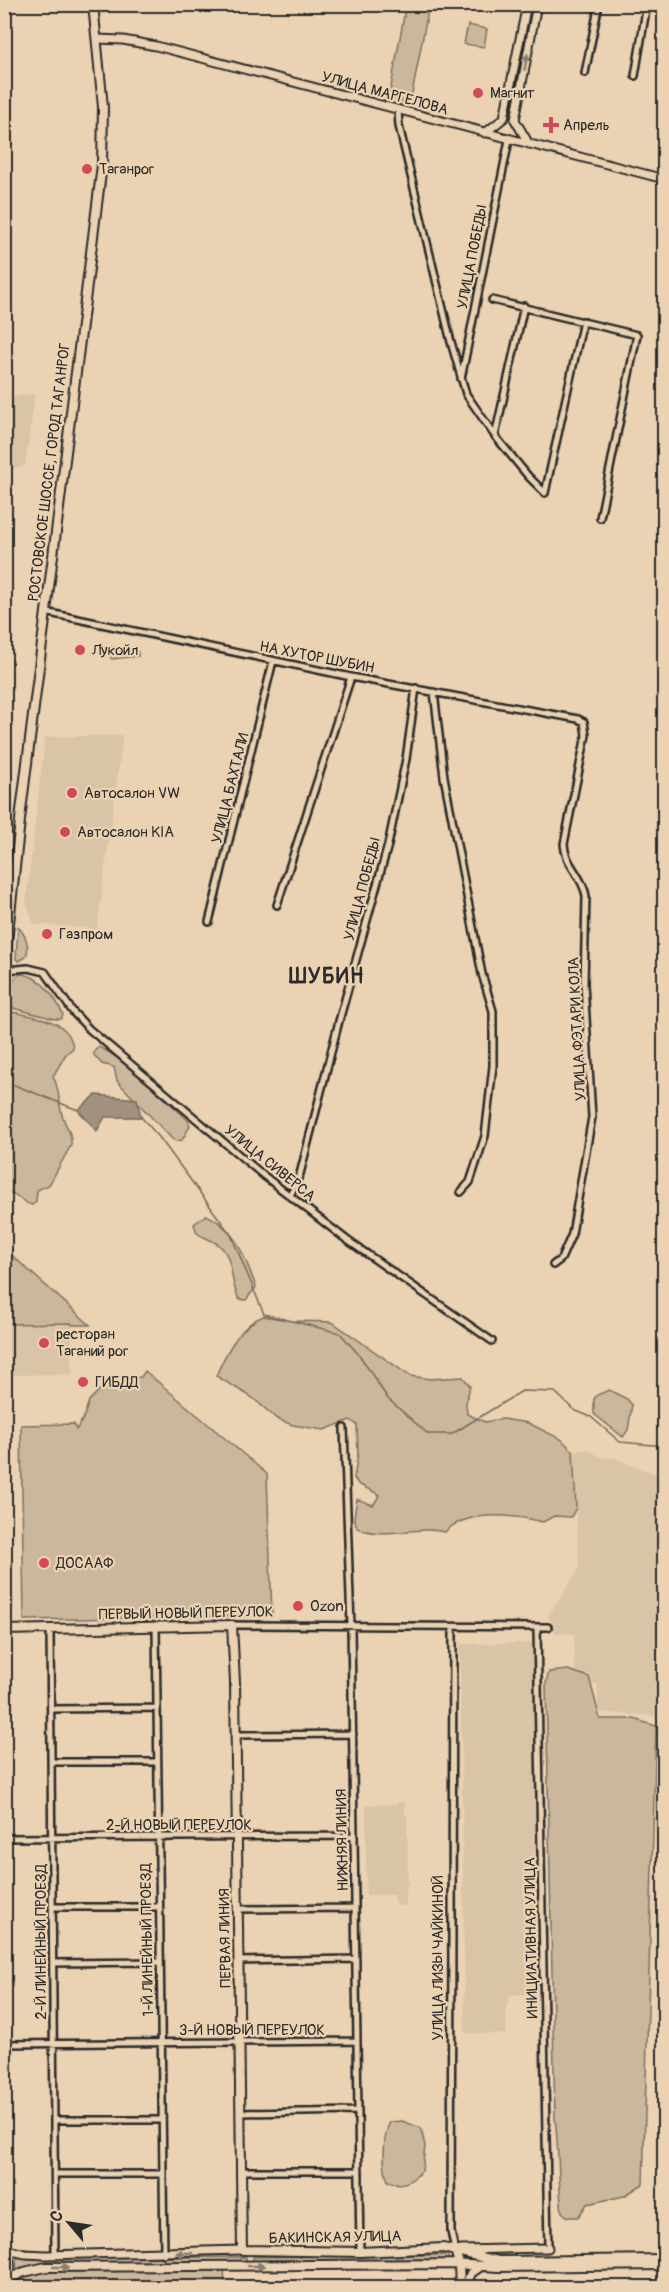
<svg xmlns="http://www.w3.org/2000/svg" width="669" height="2292" viewBox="0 0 669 2292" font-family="Pangolin,sans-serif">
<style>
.built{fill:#dac4a7}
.green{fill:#cbb79c;stroke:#7b7164;stroke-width:1.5}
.water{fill:#a1927f;stroke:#72695d;stroke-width:1.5}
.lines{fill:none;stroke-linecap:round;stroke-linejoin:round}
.stream{stroke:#72695d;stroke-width:1.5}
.minor-casing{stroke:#2b2b2b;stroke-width:10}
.tertiary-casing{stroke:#2b2b2b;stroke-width:11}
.secondary-casing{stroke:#2b2b2b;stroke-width:12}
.minor{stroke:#ead2b2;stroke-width:5}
.tertiary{stroke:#ead2b2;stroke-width:7}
.secondary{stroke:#ead2b2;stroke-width:8}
.oneway{fill:#8a7e6e}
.poi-dot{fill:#d1495b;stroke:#ead2b2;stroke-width:2}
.labels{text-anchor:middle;stroke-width:4.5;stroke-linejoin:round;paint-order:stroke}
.street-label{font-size:15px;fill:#2b2b2b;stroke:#ead2b2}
.poi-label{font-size:15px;fill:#2b2b2b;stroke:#ead2b2;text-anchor:start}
.district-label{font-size:21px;font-weight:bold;letter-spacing:1.5px;fill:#2b2b2b;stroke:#ead2b2}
</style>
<rect width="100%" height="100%" fill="#ead2b2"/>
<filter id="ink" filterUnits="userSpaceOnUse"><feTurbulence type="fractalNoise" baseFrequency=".0167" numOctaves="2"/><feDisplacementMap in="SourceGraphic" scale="12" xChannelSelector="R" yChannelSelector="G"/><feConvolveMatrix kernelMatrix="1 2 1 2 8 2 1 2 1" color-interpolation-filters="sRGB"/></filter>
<g filter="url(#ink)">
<path class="built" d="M35,393L25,466L5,470V399Z
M123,735L97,929L34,924L26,903L45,737Z
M72,1323V1374L8,1375L7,1324Z
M587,1449L600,1457L616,1458L638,1468L664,1476V1629L659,1634L656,1716L598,1712V1685L575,1682L574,1634L555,1633L548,1616L579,1569L573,1451Z
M533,1643L536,1993L510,1995L506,2007V2034L465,2033L460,1644Z
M398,1802H404L405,1814L407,1815L408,1885L406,1886V1905L396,1906L394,1895H366V1805L398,1804Z"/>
<path class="green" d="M406,5H429L412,94L407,102H403L394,99L390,92Z
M468,25L487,29L484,47L464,44Z
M112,647L138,652V656L112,659L107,654Z
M18,927C26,935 30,946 26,957L19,961L16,959Z
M20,974C40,974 56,998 63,1015L61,1019H55L13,1008L10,1002L12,981Z
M12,1012C35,1017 70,1019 73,1048L66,1054L53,1076C60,1089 58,1104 63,1118C67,1128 72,1134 71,1145L49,1185L37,1190L36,1202L32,1205C21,1202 16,1193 5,1191L4,1045L8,1015Z
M98,1047C121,1055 168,1102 188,1120L190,1126L182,1140L176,1141L172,1139L117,1081L114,1067L102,1064L94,1055V1052Z
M206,1215C235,1227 246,1259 256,1287L246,1300L239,1299C230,1284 234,1261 222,1248C215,1240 205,1239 197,1233L194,1224Z
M7,1251L90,1325H72L71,1323L7,1324Z
M264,1316L292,1321L332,1322L410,1376L430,1379L463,1377L470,1386L466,1403L467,1414L485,1422L503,1419L528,1423L561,1439L573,1451L576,1508L571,1517L554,1516L543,1522C515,1515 467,1509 445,1532C417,1525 384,1540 357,1528L354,1517L357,1499L373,1505L380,1495L358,1484L354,1478L358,1454L357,1425L350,1420L324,1430L293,1425L277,1419L253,1398L216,1376C225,1354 240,1324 264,1316Z
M145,1371L267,1474L272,1615L24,1620L21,1425L74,1424L76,1430L83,1419L89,1401L110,1379L141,1377Z
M609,1390L627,1399L632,1405L628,1430L623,1437L594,1414V1399L597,1395Z
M568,1670L589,1677L600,1719H634L656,1726L643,2184L624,2196L587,2204L578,2217H568L562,2212C558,2181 559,2150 555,2118L546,1683L549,1672Z
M402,2121L421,2128L425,2146L422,2171C411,2181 403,2188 388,2181C382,2167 383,2135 390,2122Z
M448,2255V2260L253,2262V2257Z
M246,2257V2263L45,2264L17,2272L16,2258Z
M224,2266L225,2287L15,2288L11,2279L36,2269Z"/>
<path class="water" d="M96,1095L137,1099L141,1117H105L97,1131L78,1110Z"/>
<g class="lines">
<path class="stream" d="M9,1083L78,1110
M141,1117L159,1137L231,1235L264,1314L340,1333L360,1356L388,1399L428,1434H452L522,1391L555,1392L574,1410L591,1417L620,1442L664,1446"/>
<defs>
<path id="minor" d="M585,73L599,4
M635,76L647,4
M398,110L399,126L451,342L466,394L495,436L528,476L545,493L583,321
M492,300L637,335L600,518
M461,379L509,140
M495,436L524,306
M45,612L351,677L578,719L584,722L586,735L564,844C565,865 583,876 586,896L584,984L592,1117L572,1234L561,1259L553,1265
M434,692L444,777L482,974L493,1011V1066L485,1136L470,1182L461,1192
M277,905L351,677
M209,922L273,661
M7,970L28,968L45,972L73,1012L89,1029L263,1175L347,1240L492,1341
M290,1196L300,1174L339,1021L388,845L406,759L416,688
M344,1428L351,1626L360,2252
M232,1625L548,1627
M156,1626L164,2254
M453,1627L451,2232L455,2250
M537,1627L548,2248
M50,1629L55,2254
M51,1709L156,1708
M236,1735L353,1734
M51,1762H157
M4,1838L354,1836
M52,1907H159
M238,1909L355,1908
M238,1961L355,1959
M53,1963L159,1962
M4,2044L356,2041
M240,2113L357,2111
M54,2120H162
M241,2171H359
M55,2174H163"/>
<path id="tertiary" d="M97,39L123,40L156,46L664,179
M485,133L504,118L527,4
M529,144L515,120L537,4
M4,2249L25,2254L46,2255L242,2250
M461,2250L548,2248"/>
<path id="secondary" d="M4,1010L7,942L21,811L102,165L103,107L93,4
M4,1630L232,1625L235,1682L242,2250L360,2252L443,2248L498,2261L664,2259
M455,2250L459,2264L460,2288
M4,2251C12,2262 12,2271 4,2282
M5,2281L24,2272L46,2267L454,2264L498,2267L664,2265
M465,2288L471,2273L481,2266"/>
</defs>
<use href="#minor" class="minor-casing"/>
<use href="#tertiary" class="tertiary-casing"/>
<use href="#secondary" class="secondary-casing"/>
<use href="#minor" class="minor"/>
<use href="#tertiary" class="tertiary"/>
<use href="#secondary" class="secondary"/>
</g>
<defs><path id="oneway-solid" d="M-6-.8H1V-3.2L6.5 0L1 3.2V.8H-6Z" transform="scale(1.5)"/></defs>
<g class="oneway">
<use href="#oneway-solid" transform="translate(526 62) rotate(-79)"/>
<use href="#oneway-solid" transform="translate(184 2253) rotate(178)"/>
<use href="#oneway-solid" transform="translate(256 2266)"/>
<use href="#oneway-solid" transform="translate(61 2267)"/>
</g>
</g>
<g class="poi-dot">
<circle cx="478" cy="93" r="6"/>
<path d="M548 116h6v6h6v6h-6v6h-6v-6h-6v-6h6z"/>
<circle cx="87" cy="169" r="6"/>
<circle cx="80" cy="650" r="6"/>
<circle cx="72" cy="793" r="6"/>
<circle cx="65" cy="832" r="6"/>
<circle cx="47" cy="934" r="6"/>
<circle cx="44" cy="1343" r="6"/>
<circle cx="83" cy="1382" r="6"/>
<circle cx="44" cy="1563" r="6"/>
<circle cx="298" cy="1606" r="6"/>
</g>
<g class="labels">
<g class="street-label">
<text transform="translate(385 93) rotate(15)" y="5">УЛИЦА МАРГЕЛОВА</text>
<text transform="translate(472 257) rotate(-79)" y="5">УЛИЦА ПОБЕДЫ</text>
<text transform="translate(49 472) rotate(-83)" y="5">РОСТОВСКОЕ ШОССЕ, ГОРОД ТАГАНРОГ</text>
<text transform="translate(317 657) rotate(11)" y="5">НА ХУТОР ШУБИН</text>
<text transform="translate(230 788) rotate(-76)" y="5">УЛИЦА БАХТАЛИ</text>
<text transform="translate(362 889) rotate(-75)" y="5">УЛИЦА ПОБЕДЫ</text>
<text transform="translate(577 1029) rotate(-93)" y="5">УЛИЦА ФЭТАРИ КОЛА</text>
<text transform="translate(270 1163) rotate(39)" y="5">УЛИЦА СИВЕРСА</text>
<text transform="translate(186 1613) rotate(-1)" y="5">ПЕРВЫЙ НОВЫЙ ПЕРЕУЛОК</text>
<text x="179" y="1830">2-Й НОВЫЙ ПЕРЕУЛОК</text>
<text transform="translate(342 1840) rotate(-91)" y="5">НИЖНЯЯ ЛИНИЯ</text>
<text transform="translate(225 1938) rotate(-91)" y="5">ПЕРВАЯ ЛИНИЯ</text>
<text transform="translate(531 1938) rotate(-91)" y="5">ИНИЦИАТИВНАЯ УЛИЦА</text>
<text transform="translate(147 1940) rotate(-91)" y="5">1-Й ЛИНЕЙНЫЙ ПРОЕЗД</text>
<text transform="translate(41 1942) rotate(-90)" y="5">2-Й ЛИНЕЙНЫЙ ПРОЕЗД</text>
<text transform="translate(438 1958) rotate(-90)" y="5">УЛИЦА ЛИЗЫ ЧАЙКИНОЙ</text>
<text x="252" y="2035">3-Й НОВЫЙ ПЕРЕУЛОК</text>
<text transform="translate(335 2237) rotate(-1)" y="5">БАКИНСКАЯ УЛИЦА</text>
</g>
<g class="poi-label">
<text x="490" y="98">Магнит</text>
<text x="563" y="130">Апрель</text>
<text x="99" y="174">Таганрог</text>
<text x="92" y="655">Лукойл</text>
<text x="84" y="798">Автосалон VW</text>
<text x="77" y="837">Автосалон KIA</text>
<text x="59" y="939">Газпром</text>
<text x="56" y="1339">ресторан<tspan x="56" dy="17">Таганий рог</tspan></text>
<text x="95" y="1387">ГИБДД</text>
<text x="56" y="1568">ДОСААФ</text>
<text x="310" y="1611">Ozon</text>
</g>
<g class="district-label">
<text x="327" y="983">ШУБИН</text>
</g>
</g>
<rect width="669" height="2292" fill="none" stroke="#ead2b2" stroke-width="24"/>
<rect x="12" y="12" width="645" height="2268" fill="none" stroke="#2b2b2b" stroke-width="2" filter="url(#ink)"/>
<g transform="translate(69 2223) rotate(299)" stroke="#ead2b2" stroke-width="4.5" paint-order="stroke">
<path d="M0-4.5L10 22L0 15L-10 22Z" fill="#2b2b2b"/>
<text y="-9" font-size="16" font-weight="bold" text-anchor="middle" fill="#2b2b2b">С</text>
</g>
</svg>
